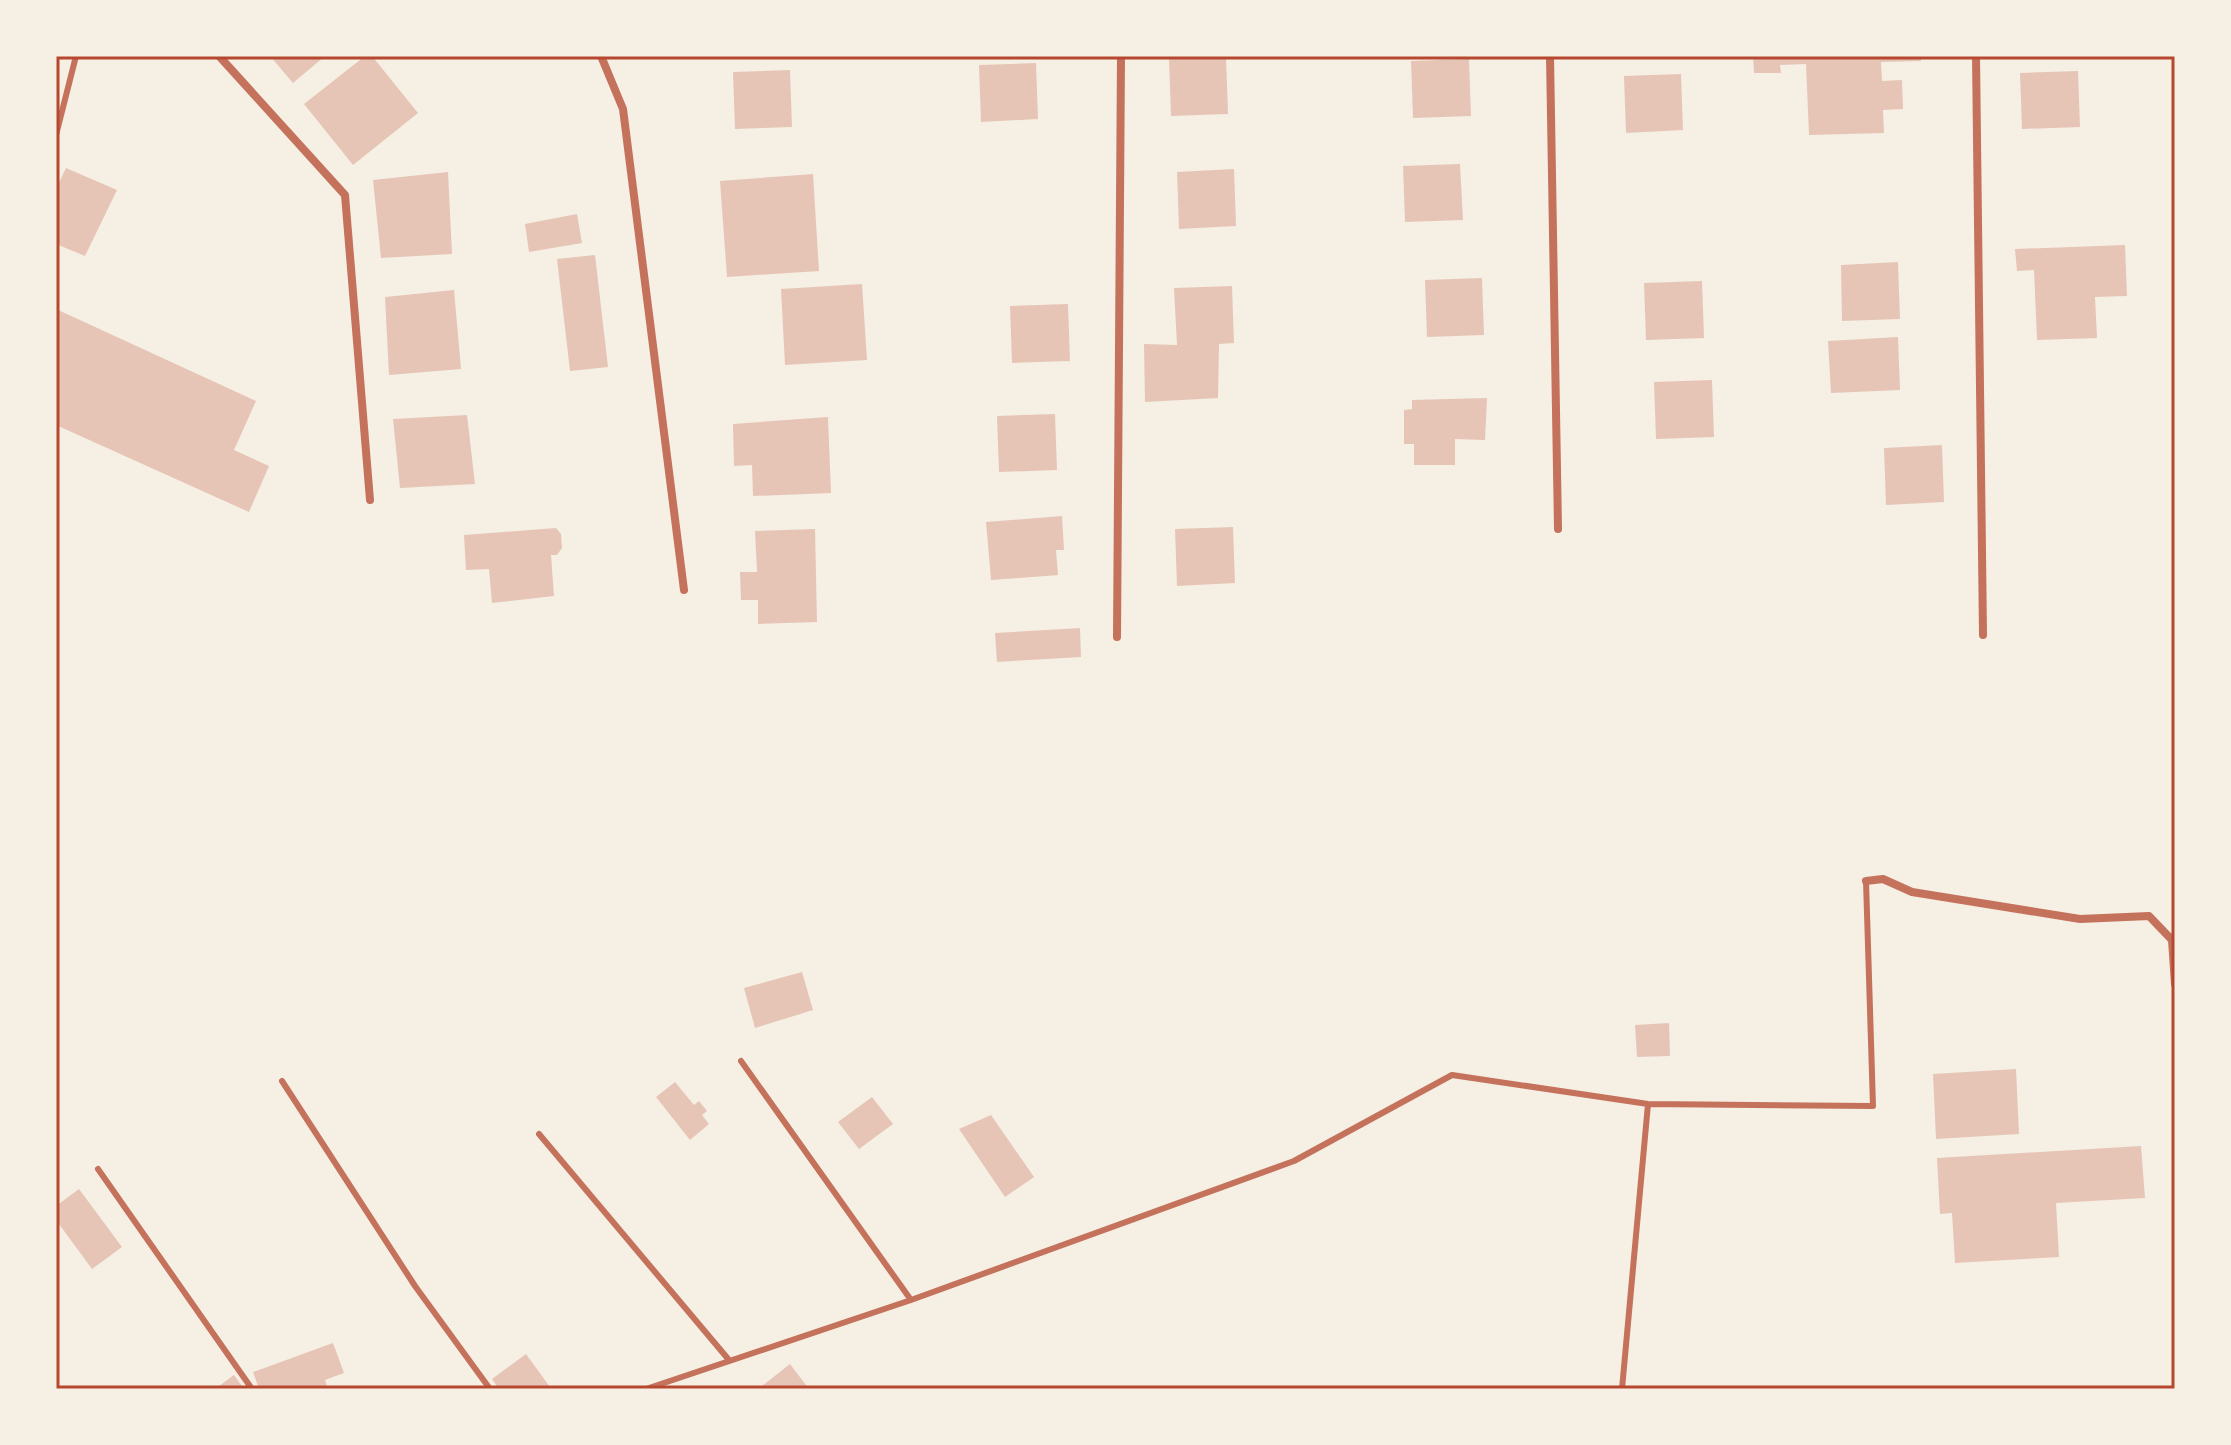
<svg xmlns="http://www.w3.org/2000/svg" width="2231" height="1445" viewBox="0 0 2231 1445" font-family="'Fira Sans Condensed',sans-serif">
<style>
.building{fill:#e6c5b7}
.lines{fill:none;stroke-linecap:round;stroke-linejoin:round}
.service{stroke:#c5725c;stroke-width:6}
.minor{stroke:#c5725c;stroke-width:8}
.neatline{fill:none;stroke:#b5482f;stroke-width:3}
</style>
<rect width="100%" height="100%" fill="#f6efe4"/>
<path class="building" d="M270,56H325L293,83Z
M365,56H372L418,113L353,165L304,104Z
M1753,56H1921V61L1881,62L1882,81L1902,80L1903,109L1883,110L1884,133L1809,135L1806,64L1780,65L1781,73H1754Z
M1226,57L1228,114L1171,116L1169,59Z
M1469,59L1471,116L1413,118L1411,61Z
M1036,63L1038,119L981,122L979,65Z
M790,70L792,127L735,129L733,72Z
M2078,71L2080,127L2022,129L2020,73Z
M1681,74L1683,130L1626,133L1624,76Z
M1460,164L1463,220L1405,222L1403,166Z
M66,168L117,190L85,256L56,244V189Z
M1234,169L1236,226L1179,229L1177,172Z
M448,172L452,254L381,258L373,180Z
M813,174L819,271L727,277L720,181Z
M577,214L582,243L529,252L525,224Z
M2125,245L2127,296L2095,297L2097,338L2037,340L2034,270L2017,271L2015,249Z
M595,255L608,367L570,371L557,259Z
M1898,262L1900,319L1842,321L1841,265Z
M1482,278L1484,335L1427,337L1425,280Z
M1702,281L1704,338L1646,340L1644,283Z
M862,284L867,360L785,365L781,289Z
M1232,286L1234,343L1219,344L1218,398L1145,402L1144,344L1177,345L1174,288Z
M454,290L461,369L389,375L385,297Z
M1068,304L1070,361L1012,363L1010,306Z
M56,309L256,401L234,450L269,466L249,512L56,425Z
M1898,337L1900,390L1831,393L1828,341Z
M1712,380L1714,437L1656,439L1654,382Z
M1487,398L1485,440L1455,439V465H1414V444H1404V410L1412,409V400Z
M1055,414L1057,470L999,472L997,416Z
M467,415L475,484L400,488L393,419Z
M828,417L831,493L753,496L752,465L734,466L733,424Z
M1942,445L1944,502L1886,505L1884,448Z
M1062,516L1064,550H1056L1058,575L991,580L986,522Z
M1233,527L1235,583L1177,586L1175,529Z
M556,528L561,534L562,548L557,555H551L554,596L492,603L489,569L466,570L464,535Z
M815,529L817,622L758,624V600H741L740,572H757L755,531Z
M1080,628L1081,657L997,662L995,633Z
M802,972L813,1010L755,1028L744,988Z
M1669,1023L1670,1056L1637,1057L1635,1025Z
M2016,1069L2019,1134L1936,1139L1933,1074Z
M675,1082L694,1105L699,1101L707,1111L702,1115L709,1124L690,1140L656,1097Z
M872,1097L893,1124L859,1149L838,1122Z
M991,1115L1034,1177L1005,1197L959,1129Z
M2141,1146L2145,1198L2056,1203L2059,1257L1955,1263L1952,1213L1940,1214L1937,1158Z
M79,1189L122,1247L92,1269L56,1220V1206Z
M333,1343L344,1373L325,1380L328,1389H259L253,1372Z
M526,1354L550,1387L547,1389H499L492,1379Z
M790,1364L809,1389H758Z
M234,1375L244,1389H215Z"/>
<g class="lines">
<path class="service" d="M56,135L76,56
M741,1061L911,1300
M282,1081L415,1286L490,1389
M539,1134L729,1360
M98,1169L252,1389
M646,1389L911,1300L1294,1161L1452,1075L1648,1104L1873,1106L1866,881
M1622,1389L1648,1104"/>
<path class="minor" d="M219,56L345,195L370,500
M601,56L623,109L684,590
M1550,56L1558,529
M1976,56L1983,635
M1117,637L1121,56
M1866,881L1883,879L1912,892L2080,919L2149,916L2172,940L2175,984"/>
</g>
<rect width="2231" height="1445" fill="none" stroke="#f6efe4" stroke-width="116"/>
<rect x="58" y="58" width="2115" height="1329" class="neatline"/>
</svg>
